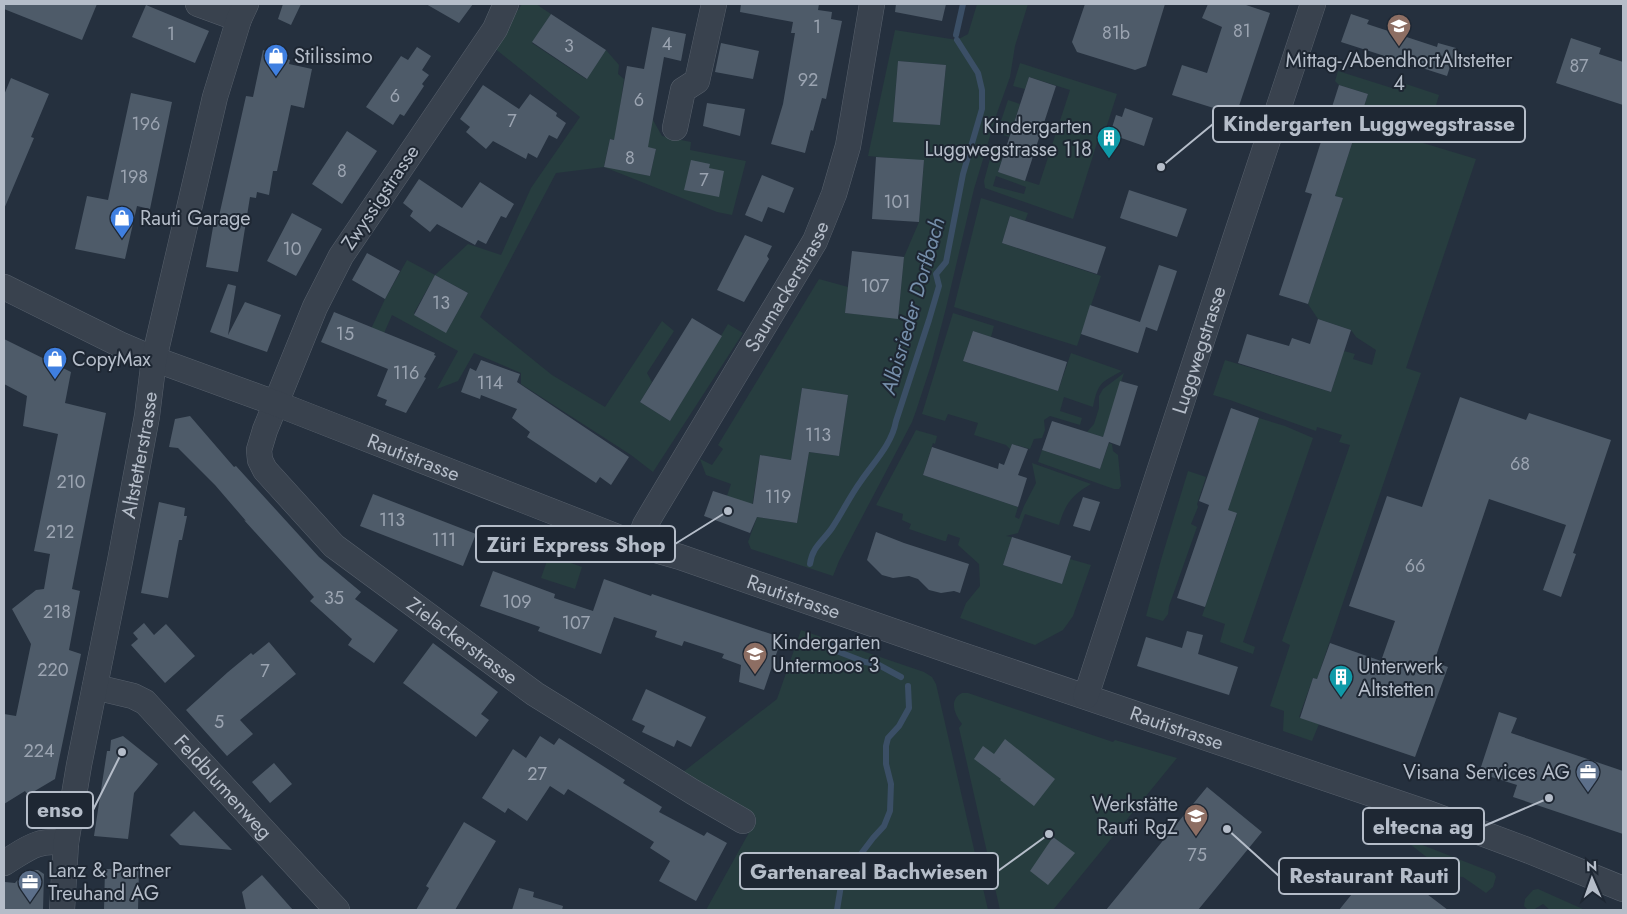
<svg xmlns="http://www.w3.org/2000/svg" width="1627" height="914" viewBox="0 0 1627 914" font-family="Jost,sans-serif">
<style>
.green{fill:#273d3f;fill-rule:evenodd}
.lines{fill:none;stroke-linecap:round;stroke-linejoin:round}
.stream{stroke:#3b4f66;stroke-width:6}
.building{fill:#4e5b69}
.minor-casing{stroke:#57606c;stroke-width:26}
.minor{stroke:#39424e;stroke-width:25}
.labels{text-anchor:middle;stroke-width:4;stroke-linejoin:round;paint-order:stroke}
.number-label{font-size:18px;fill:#9ba4b1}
.poi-label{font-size:20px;fill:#b5bdc9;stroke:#1e2733;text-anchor:start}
.street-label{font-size:20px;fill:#b5bdc9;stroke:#1e2733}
.water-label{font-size:21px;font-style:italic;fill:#768fab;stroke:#1e2733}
.leader{fill:none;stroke:#b5bdc9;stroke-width:2}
.callout-dot{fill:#b5bdc9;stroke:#1e2733;stroke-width:2}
.callout{fill:#1e2733;stroke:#b5bdc9;stroke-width:2}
.callout-label{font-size:21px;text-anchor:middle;font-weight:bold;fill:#b5bdc9}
</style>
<rect width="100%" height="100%" fill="#25303e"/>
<path class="green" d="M522,4H536L551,14L532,43L586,79L606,50L619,65L618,74L624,79L619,115L653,120L662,136L691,142L690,150L746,161L732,215L717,212L604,167L556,173L480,317L552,375L605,407L662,321L674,331L647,373L652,382L640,402L670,421L728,324L743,333L653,472L631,455L521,384V373L474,353L458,381L437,389L458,351L392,315L381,340L371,329L385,299L407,260L435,275L468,244L501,255L531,188L580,117L493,47ZM610,139L656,149L650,176L604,166ZM435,275L468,293L447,331L414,313Z
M977,4H1028L1015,46L1010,77L997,113L974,189L946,308L931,365L916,411L912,422L839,561L833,576L751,549L748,542L757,517L797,523L809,452L839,456L848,395L802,388L791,460L760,455L752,507L727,496L731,484L706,475L700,459L712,465L723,449L718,445L819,279L848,287L845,313L898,318L904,257L919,222L924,161L868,156L895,30L957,40L968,34ZM898,61L946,65L940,125L893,121Z
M1020,63L1117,94L1101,144L1097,143L1073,219L985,188L984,181L993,148L1004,152L998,172L1039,185L1070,90L1029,77L1025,89L1013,86ZM996,176L1026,187L1024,194L993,186Z
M1338,71L1395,89L1397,81L1439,95L1434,112L1461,121L1458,129L1431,120L1423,143L1476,159L1406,368L1421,373L1317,679L1313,678L1299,717L1319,724L1312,741L1283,731L1284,711L1270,706L1290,645L1282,641L1350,445L1339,442L1342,435L1317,427L1316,431L1230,400L1213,395L1225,360L1331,392L1344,351L1355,354L1353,359L1372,365L1376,350L1356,337L1351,330L1318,319L1308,304L1343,198L1335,196L1368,94L1339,85L1335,81Z
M1008,100L1020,104L1009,137L997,133Z
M981,198L1028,213L1025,221L1010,216L1002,243L1101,276L1077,346L954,307Z
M953,313L994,326L991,337L973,331L963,361L1058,391L1071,353L1122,371C1100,383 1098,383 1093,407L1064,397L1060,411L1082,418L1080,425L1050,416L1044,420L1045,430L1042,438L1034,439L1030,449L1012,444L1010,449L1006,445L974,435L978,423L948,414L945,421L922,414Z
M1124,373L1103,437L1087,432L1094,424L1099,408V396L1103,389Z
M1259,418L1285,426L1313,438L1243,642L1255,647L1253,654L1220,642L1225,624L1202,616L1237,514L1228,510Z
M916,430L937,436L935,444L933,443L923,475L1018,507L1015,517L1019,519L1024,506L1036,483L1032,463L1091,484C1072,495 1065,504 1059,525L1025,514L1018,533L1006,536L1012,537L1003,565L1062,584L1070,559L1091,565L1073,616L1063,630L1035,645L960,618L966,603L980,586L979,564L958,545L960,538L948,534L946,541H944L909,529L911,524L902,520L903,514L876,505Z
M1109,443L1112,444L1113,451L1118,455L1121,486L1119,489H1114L1038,462L1042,450L1100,469Z
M1188,471L1206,477L1197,504L1198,507L1191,524L1197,527L1169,606L1168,614L1163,621L1146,616L1161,560Z
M549,555L582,567L575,589L541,578Z
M801,630L924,672L932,677L936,684L988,910H706L756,820L678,776L777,699Z
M962,693H968L1113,742L1115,740L1177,758L1053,910H1000L959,728L962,724C955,715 948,700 962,693Z
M1402,837L1494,873L1496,877L1493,887L1486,893L1463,877L1451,876L1402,838Z
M1538,889L1585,910H1550L1543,904L1533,910H1528L1524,906L1525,899L1533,890Z"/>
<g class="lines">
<path class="stream" d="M956,35L963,4
M810,564C812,547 823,541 832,528C842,513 850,496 861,481C874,462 892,444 896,421L929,320L939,286L936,274L946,262L963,174L982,109V90L978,73L957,40
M833,646L834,650L865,662L877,664L901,677
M837,910L842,879L873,838L884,826L890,811L891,784L886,764V746L888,738L899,726L909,708L908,686"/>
</g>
<path class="building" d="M4,4H97L82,40L4,9Z
M283,4H301L291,25L278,19Z
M426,4H473L459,23Z
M741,4H819L818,10L832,12L831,19L842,21L826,99L822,98L813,131L811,130L805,153L771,144L783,104L795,33H791L793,22L740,12Z
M896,4H946L942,21L895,12Z
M1085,4H1165L1146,66L1135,70L1077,52L1072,42Z
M1208,4H1243L1270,13L1236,115L1172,95L1182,65L1207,73L1222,27L1202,18Z
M146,5L209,31L195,63L132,37Z
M551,14L606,50L587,79L532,42Z
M1351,14L1369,20L1367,24L1437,47L1438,43L1456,48L1447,76L1341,42Z
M652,27L686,34L681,61L664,57L648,147L656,149L650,176L604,167L610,139L614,140L627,66L644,69Z
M1571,38L1601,48L1599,54L1623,62V105L1556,83Z
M721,43L759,51L753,79L715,72Z
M417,47L431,56L422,70L429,75L422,84L424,86L404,116L400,114L393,125L366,107L401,56L408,60Z
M263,50L290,60L289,64L312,69L304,108L291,105L277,171H273L269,195L257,192L256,198L250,197L238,272L206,267L215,216H219L246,96L253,97Z
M898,61L946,65L940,125L893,122Z
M1029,77L1056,86L1025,181L998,172Z
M11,78L49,94L31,137L34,138L4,209V95Z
M483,85L519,109L530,94L557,113L556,116L566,123L557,139L549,135L537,158L528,153L526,159L493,141L486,149L466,132L470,127L460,119Z
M1339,85L1368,94L1335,196L1343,198L1308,304L1279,295L1312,194L1305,192Z
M131,93L172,102L150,209L137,206L125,259L75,249L87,196L108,200Z
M707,103L745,109L740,136L703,126Z
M1125,108L1153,118L1144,146L1110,134L1116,115L1122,117Z
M347,131L377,151L342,204L312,184Z
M876,157L924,160L919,222L872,219Z
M691,160L710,164L709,168L724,171L719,197L684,190Z
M762,175L794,188L784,213L768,207L762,222L745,215Z
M419,179L462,208L480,182L514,204L506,218L501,216L486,244L478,240L475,245L437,224L430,232L410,216L413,211L403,203Z
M1129,190L1187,209L1177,237L1120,218Z
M292,213L322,229L296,276L267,261Z
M1010,216L1106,247L1097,274L1002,243Z
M745,235L772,246L767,256L769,259L744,302L717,290Z
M852,251L904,257L898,319L845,313Z
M367,253L400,271L385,299L352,280Z
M1159,265L1177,271L1157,331L1146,327L1138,353L1081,334L1090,305L1140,322Z
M435,275L468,293L446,333L414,315Z
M228,284L236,286L228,335L245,302L281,315L267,352L210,332Z
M334,312L435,353L434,355L436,356L424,377L426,378L406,413L385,405L387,400L377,396L388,369L321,342Z
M692,318L722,336L670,421L640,402Z
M1318,319L1351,330L1331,392L1238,363L1247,334L1289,346L1292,338L1310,344Z
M973,331L1067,362L1058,391L963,361Z
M4,339L71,372L65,403L106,413L72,589L80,591L69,650L81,654L55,779L28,795L25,791L4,804V714L16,716L31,644L12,609L36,590L44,589L50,554L34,551L58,434L23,426L27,396L4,384Z
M481,360L520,374L517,382L629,457L611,485L600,477L596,483L527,437L530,432L512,418L517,409L481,395L480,399L461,392L470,368L476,371Z
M1120,381L1138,386L1120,446L1109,442L1100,469L1042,450L1052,421L1103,437Z
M802,388L848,395L839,456L809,452L797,523L757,517L750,533L704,516L713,491L753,504L760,455L791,460Z
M1460,397L1526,420L1529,413L1611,440L1573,553L1576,554L1561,597L1543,590L1566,525L1489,499L1434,662L1448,667L1415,757L1300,718L1313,678L1317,679L1330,643L1381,661L1395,621L1349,606L1387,496L1422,507Z
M1231,408L1259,418L1228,510L1237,513L1205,607L1177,598L1209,505L1199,501Z
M190,416L234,467L236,466L319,557L361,592L355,599L398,630L374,663L348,645L352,639L310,601L314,597L244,520L246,521L215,485L178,448L169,447L175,419Z
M1012,444L1028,449L1018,475L1027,478L1018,507L923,475L932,447L998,469L999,463L1004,465Z
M373,494L476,534L463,566L360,526Z
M1083,497L1100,502L1090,531L1073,526Z
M159,502L185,508L184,516H187L182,540H179L168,598L141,593Z
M876,532L904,543L969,564L960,593L954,591L941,593L929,590L918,579L909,576L893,578L882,575L867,560Z
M1012,537L1071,556L1062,584L1003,565Z
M493,571L555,594L554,598L593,611L604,579L651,596L652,594L777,636L773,648L778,649L764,690L739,682L741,665L722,658L724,654L684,641L682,646L655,637L657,631L614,617L601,654L538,631L540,627L480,606Z
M144,623L154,635L166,624L195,656L165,683L131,645L138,639L133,633Z
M1187,631L1203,635L1198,654L1238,667L1229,695L1137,666L1146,637L1182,648Z
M269,642L296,674L240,720L253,734L227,756L186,710L228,672L251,653L253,655Z
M433,643L498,692L481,714L489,720L476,737L403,683Z
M646,689L706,717L691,747L677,740L674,747L642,732L645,726L632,720Z
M1499,712L1517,718L1511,733L1623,771V834L1513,797L1517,785L1479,773Z
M123,736L158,764L134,793L128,839L94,836L107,751H110L111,740Z
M540,736L554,745L559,738L625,780L623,783L662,807L659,812L704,836L707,832L727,843L696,901L659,881L670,861L650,848L654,842L568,789L564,795L550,786L527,821L508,808L505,813L482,798L513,749L526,758Z
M1005,739L1055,779L1034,806L1000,780L1001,779L974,759L983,746L994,754Z
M274,763L292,784L270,803L252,782Z
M1207,787L1262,832L1198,910H1106Z
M194,811L232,850L180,845L170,835Z
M464,822L496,841L455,910H416L429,888L426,886Z
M1053,837L1075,853L1048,885L1030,871Z
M1381,858L1419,888L1448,910H1339Z
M105,869H139L138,910H104Z
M26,870H38L44,874L43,910H4L5,882L15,883Z
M262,875L293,910H246L242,892Z
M519,888L534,892L533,897L563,906L562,910H512Z"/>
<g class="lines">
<defs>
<g id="minor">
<path d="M198,4L239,19"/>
<path id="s1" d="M506,4L495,29L341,256L315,307L265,430L259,450L260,460L265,470L334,546L535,694L693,792L743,821"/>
<path d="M675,128L683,90L697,81L714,4"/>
<path id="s2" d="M4,287L119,344L154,359L275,403L638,545L680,557L956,653L1425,812L1527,850L1623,889"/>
<path id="s3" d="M638,545L645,525L655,508L815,241L834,194L848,146L872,4"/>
<path id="s4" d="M95,687L133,696L145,702L337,910"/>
<path id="s5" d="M1086,696L1235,239L1313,4"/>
<path d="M4,863C29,848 36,839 66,843"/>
<path id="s6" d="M62,910L66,843L79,765L120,561L147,416L154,359L215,97L239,19L246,4"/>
</g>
</defs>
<use href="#minor" class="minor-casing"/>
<use href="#minor" class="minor"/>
</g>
<defs>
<symbol id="school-pin" viewBox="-11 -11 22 30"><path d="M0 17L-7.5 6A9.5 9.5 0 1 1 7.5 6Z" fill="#8d6e63" stroke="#1e2733"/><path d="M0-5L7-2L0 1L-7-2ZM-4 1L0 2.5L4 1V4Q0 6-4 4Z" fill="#fff"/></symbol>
<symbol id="shop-pin" viewBox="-11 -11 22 30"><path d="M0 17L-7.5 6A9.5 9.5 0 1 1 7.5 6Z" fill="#3f7fe0" stroke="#1e2733"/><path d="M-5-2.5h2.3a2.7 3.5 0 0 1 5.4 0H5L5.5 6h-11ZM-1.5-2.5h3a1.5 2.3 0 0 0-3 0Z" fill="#fff"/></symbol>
<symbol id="building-pin" viewBox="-11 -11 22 30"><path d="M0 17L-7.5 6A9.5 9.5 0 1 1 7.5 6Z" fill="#0f9aa8" stroke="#1e2733"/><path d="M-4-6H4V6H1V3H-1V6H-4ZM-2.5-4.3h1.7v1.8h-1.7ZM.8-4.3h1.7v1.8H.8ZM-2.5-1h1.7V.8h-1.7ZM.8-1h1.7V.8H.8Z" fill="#fff"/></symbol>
<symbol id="office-pin" viewBox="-11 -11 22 30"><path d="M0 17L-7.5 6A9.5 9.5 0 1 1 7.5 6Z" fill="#5c6f8a" stroke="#1e2733"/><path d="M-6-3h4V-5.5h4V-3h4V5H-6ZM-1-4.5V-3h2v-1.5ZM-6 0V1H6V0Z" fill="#fff"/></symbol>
</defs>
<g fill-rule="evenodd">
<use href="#school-pin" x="1385" y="12" width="28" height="38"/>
<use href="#shop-pin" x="262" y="42" width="28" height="38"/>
<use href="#building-pin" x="1095" y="124" width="28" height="38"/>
<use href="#shop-pin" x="108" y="204" width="28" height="38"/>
<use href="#shop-pin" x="41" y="345" width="28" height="38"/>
<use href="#school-pin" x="741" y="640" width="28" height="38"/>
<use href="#building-pin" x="1327" y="663" width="28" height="38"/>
<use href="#office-pin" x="1574" y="758" width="28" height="38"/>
<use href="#school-pin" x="1182" y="802" width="28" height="38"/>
<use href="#office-pin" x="16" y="868" width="28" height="38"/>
</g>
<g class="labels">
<g class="number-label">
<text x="817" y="33">1</text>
<text x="1242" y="37">81</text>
<text x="1116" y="39">81b</text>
<text x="171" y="40">1</text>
<text x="667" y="50">4</text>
<text x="569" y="52">3</text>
<text x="1579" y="72">87</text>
<text x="808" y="86">92</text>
<text x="395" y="102">6</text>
<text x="639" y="106">6</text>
<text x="512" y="127">7</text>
<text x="146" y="130">196</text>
<text x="630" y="164">8</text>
<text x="342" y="177">8</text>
<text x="134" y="183">198</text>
<text x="704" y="186">7</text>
<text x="897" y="208">101</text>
<text x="292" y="255">10</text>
<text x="875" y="292">107</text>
<text x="441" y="309">13</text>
<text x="345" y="340">15</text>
<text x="406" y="379">116</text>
<text x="490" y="389">114</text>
<text x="818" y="441">113</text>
<text x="1520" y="470">68</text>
<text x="71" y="488">210</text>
<text x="778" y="503">119</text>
<text x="392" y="526">113</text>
<text x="60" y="538">212</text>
<text x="444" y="546">111</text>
<text x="1415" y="572">66</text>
<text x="334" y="604">35</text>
<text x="517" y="608">109</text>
<text x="57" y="618">218</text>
<text x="576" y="629">107</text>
<text x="53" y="676">220</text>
<text x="265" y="677">7</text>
<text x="219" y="728">5</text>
<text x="39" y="757">224</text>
<text x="537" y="780">27</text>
<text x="1197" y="861">75</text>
</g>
<g class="poi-label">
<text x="294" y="63">Stilissimo</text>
<text x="1399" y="67" text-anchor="middle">Mittag-/AbendhortAltstetter<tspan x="1399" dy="23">4</tspan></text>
<text x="1092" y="133" text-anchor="end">Kindergarten<tspan x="1092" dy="23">Luggwegstrasse 118</tspan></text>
<text x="140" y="225">Rauti Garage</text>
<text x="72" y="366">CopyMax</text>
<text x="772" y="649">Kindergarten<tspan x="772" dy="23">Untermoos 3</tspan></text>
<text x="1358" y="673">Unterwerk<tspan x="1358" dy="23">Altstetten</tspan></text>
<text x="1570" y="779" text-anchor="end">Visana Services AG</text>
<text x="1178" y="811" text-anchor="end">Werkstätte<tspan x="1178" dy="23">Rauti RgZ</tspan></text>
<text x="48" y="877">Lanz &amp; Partner<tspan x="48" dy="23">Treuhand AG</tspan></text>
</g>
<g class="street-label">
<text transform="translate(380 197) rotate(-56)" y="7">Zwyssigstrasse</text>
<text dy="7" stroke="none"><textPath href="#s3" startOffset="299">Saumackerstrasse</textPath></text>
<text dy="7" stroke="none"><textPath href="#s5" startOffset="364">Luggwegstrasse</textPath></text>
<text dy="7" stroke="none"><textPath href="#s6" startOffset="462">Altstetterstrasse</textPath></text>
<text dy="7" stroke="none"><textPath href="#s2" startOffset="444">Rautistrasse</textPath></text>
<text dy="7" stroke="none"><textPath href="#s2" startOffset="849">Rautistrasse</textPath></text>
<text dy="7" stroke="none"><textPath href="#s1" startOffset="796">Zielackerstrasse</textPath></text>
<text dy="7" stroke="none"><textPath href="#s2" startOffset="1254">Rautistrasse</textPath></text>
<text dy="7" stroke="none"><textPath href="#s4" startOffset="168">Feldblumenweg</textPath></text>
</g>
<g class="water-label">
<text transform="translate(913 306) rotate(-74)" y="7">Albisrieder Dorfbach</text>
</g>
</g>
<path class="leader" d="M1161 167L1213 124M728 511L675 544M122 752L93 810M1549 798L1484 826M1049 834L998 871M1227 829L1279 876"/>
<g class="callout-dot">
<circle cx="1161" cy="167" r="5"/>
<circle cx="728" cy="511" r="5"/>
<circle cx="122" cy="752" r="5"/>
<circle cx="1549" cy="798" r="5"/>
<circle cx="1049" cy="834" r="5"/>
<circle cx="1227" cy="829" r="5"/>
</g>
<g class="callout">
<rect x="1213" y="106" width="312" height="36" rx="5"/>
<rect x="476" y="526" width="199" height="36" rx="5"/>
<rect x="27" y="792" width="66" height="36" rx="5"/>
<rect x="1363" y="808" width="121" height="36" rx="5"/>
<rect x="740" y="853" width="258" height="36" rx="5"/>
<rect x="1279" y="858" width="180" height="36" rx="5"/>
</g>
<g class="callout-label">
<text x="1369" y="131">Kindergarten Luggwegstrasse</text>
<text x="576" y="552">Züri Express Shop</text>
<text x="60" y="817">enso</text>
<text x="1423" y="834">eltecna ag</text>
<text x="869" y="879">Gartenareal Bachwiesen</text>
<text x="1369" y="883">Restaurant Rauti</text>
</g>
<rect width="1627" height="914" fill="none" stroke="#b5bdc9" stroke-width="10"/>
<g transform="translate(1592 879) rotate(358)" stroke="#1e2733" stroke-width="4" paint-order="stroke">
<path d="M0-4L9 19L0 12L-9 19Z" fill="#b5bdc9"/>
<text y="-8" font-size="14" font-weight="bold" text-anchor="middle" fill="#b5bdc9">N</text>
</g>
</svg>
